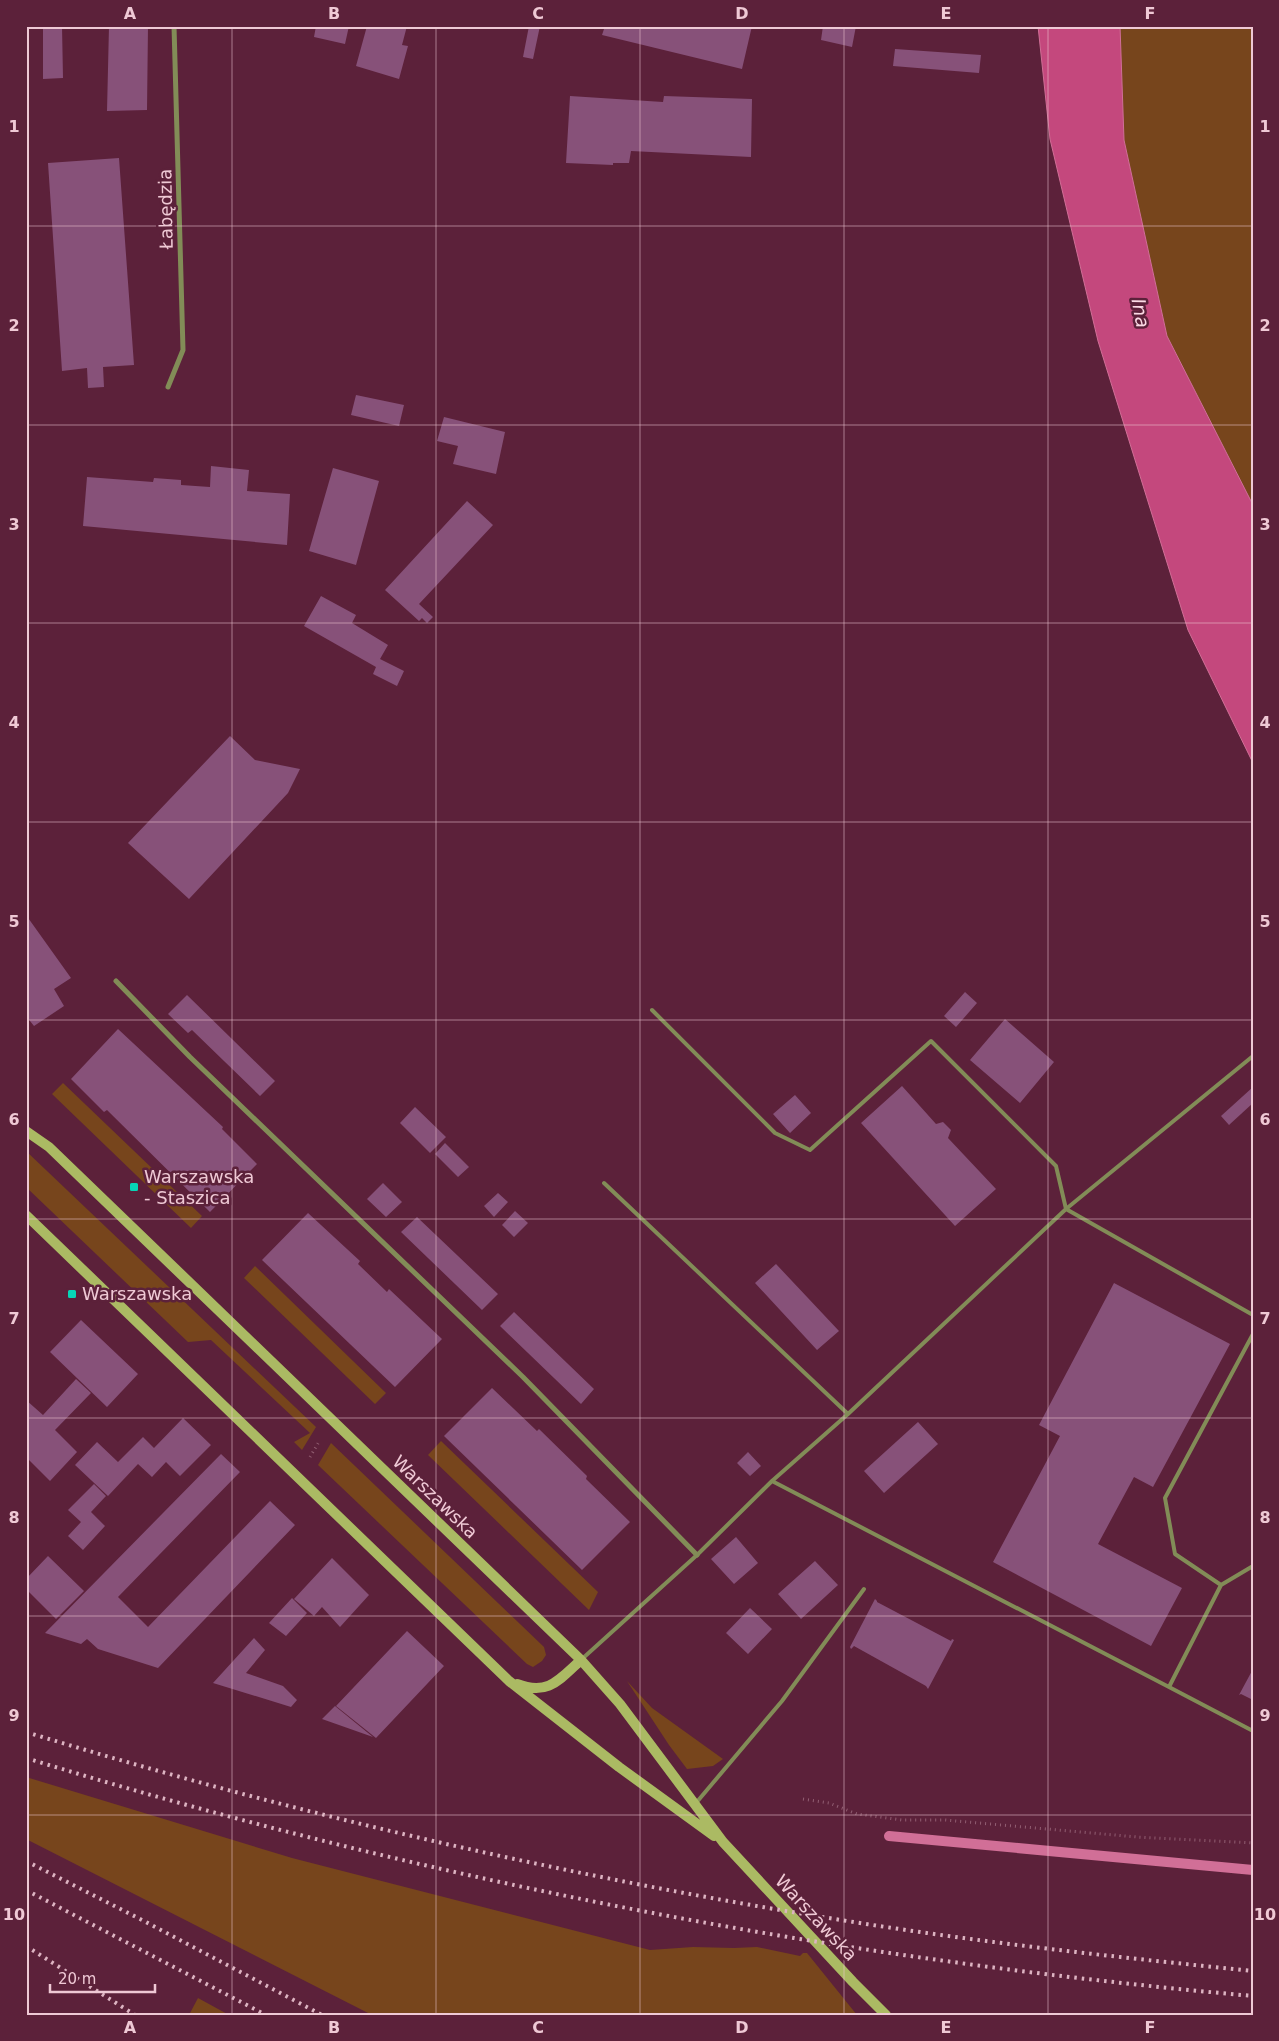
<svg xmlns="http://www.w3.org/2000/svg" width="1279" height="2041" viewBox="0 0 1279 2041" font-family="'DejaVu Sans',sans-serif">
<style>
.green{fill:#77451c}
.water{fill:#c4487d;stroke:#d16f97}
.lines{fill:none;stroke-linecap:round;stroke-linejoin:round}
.stream{stroke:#d16f97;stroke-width:10}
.building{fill:#875179}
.path{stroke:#915e72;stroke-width:3;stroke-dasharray:1 4;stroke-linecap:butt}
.lane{stroke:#828c57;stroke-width:4}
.street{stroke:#828c57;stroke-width:5}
.secondary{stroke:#abba63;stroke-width:10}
.rail{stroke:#ddb4c2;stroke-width:4;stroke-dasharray:2.5 5;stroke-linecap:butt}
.grid{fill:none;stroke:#efc9d5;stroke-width:1;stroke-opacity:0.55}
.poi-dot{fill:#07d5b6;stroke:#5c213a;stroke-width:2}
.labels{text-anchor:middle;stroke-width:5;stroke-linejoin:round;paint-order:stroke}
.street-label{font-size:18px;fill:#efc9d5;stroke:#5c213a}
.poi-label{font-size:18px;fill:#efc9d5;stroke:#5c213a;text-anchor:start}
.water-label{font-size:19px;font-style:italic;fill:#fcdae5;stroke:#5c213a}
.neatline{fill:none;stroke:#efc9d5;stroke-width:2}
.grid-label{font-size:16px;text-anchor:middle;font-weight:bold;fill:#efc9d5}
</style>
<rect width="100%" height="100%" fill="#5c213a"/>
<path class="green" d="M1120,26H1253V505L1167,336L1124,140Z
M63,1083L202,1216L191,1228L52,1094Z
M26,1151L316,1427L302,1450L294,1442L310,1433L211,1340L188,1342L26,1187Z
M255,1266L386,1393L375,1404L244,1278Z
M441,1441L598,1592L589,1610L428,1455Z
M331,1443L544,1647L546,1655L542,1661L533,1667L527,1664L318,1465Z
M627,1681L652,1708L723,1759L713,1766L687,1769L669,1745Z
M26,1777L292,1858L650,1950L693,1947L734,1948L757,1947L800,1956L803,1953H807L857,2015H372L26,1839Z
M198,1998L229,2015H189Z"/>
<path class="water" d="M1038,26H1120L1124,140L1167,336L1253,505V763L1188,630L1098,341L1050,139Z"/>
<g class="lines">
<path class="stream" d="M889,1836L1253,1870"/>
</g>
<path class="building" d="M43,26H62L63,78L43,79Z
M109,26H148L147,110L107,111Z
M316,26H349L345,44L314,37Z
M367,26H407L402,45L408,46L399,79L356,66Z
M529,26H540L533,59L523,57Z
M605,26H752L742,69L602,35Z
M823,26H856L852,47L821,40Z
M895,49L981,55L979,73L893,66Z
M570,96L663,102L664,96L752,99L751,157L631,151L629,163H613V165L566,163Z
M119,158L134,365L103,367L104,387L88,388L87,368L62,371L48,163Z
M356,395L404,405L399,426L351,415Z
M444,417L505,432L496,474L453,464L458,446L437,441Z
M211,466L249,470L247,491L290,494L287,545L83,526L87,477L153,482L154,478L181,480V485L210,487Z
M333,468L379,481L356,565L309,551Z
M467,501L493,525L419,604L433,617L427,623L422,618L419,621L385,590Z
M321,596L356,615L352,623L388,645L380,659L404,671L397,686L373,674L376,667L304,626Z
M230,736L255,760L300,769L288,793L189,899L128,843Z
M26,915L71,978L54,989L64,1006L34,1026L26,1016Z
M965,992L977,1003L956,1027L944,1016Z
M187,995L275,1081L260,1096L192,1030L188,1033L168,1014Z
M1005,1019L1054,1062L1020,1103L970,1060Z
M118,1029L223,1127L222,1129L257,1164L210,1212L107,1110L104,1112L71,1079Z
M902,1086L936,1124L943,1122L951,1130L948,1138L996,1189L955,1226L861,1123Z
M1253,1087V1103L1229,1125L1221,1116Z
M795,1095L811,1113L790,1133L773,1114Z
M415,1107L446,1137L430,1153L400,1123Z
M445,1143L469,1167L458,1177L435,1154Z
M383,1183L402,1202L386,1217L367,1199Z
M498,1193L508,1202L494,1217L484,1206Z
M515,1211L528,1223L514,1237L502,1225Z
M308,1213L360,1261L358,1264L387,1292L389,1289L442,1339L395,1387L262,1260Z
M417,1217L498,1294L482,1310L401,1232Z
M776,1264L839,1331L817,1350L755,1283Z
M1114,1283L1230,1344L1153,1487L1134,1477L1098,1544L1182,1588L1151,1646L993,1562L1060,1436L1039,1425Z
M514,1312L594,1389L581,1404L500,1326Z
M81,1320L138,1374L107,1407L50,1352Z
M76,1379L91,1393L55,1430L77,1452L50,1481L26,1457V1400L43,1415Z
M492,1388L537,1431L539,1429L587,1476L586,1479L630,1522L582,1570L444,1436Z
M183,1418L211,1445L180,1476L166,1462L152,1477L138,1464L108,1496L75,1465L97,1442L118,1462L143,1437L154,1448Z
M918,1422L938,1444L884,1493L864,1471Z
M748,1452L761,1466L750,1476L737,1463Z
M221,1454L240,1472L118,1597L148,1627L270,1501L295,1525L158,1668L98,1649L87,1639L81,1644L45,1633Z
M94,1484L106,1496L91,1512L105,1526L83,1550L68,1536L81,1522L68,1510Z
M736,1537L758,1563L734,1584L711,1559Z
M48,1556L84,1591L56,1619L26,1589V1579Z
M332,1558L369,1595L340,1627L322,1607L314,1616L294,1599Z
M815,1561L838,1585L801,1619L778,1594Z
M292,1598L307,1613L286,1636L269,1623Z
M875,1599L877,1601V1602L951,1641L952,1639L954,1640L928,1689L926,1686L854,1646L851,1649L850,1647Z
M750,1608L772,1629L748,1654L726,1633Z
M407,1631L444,1666L376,1738L336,1706Z
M254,1638L265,1650L246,1673L283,1686L297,1700L291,1707L213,1683Z
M1253,1669V1700L1241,1694L1239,1695Z
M335,1706L373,1737L322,1719Z"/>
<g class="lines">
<path class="path" d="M310,1457L320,1440
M803,1799L829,1803L857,1814L902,1820H945L1137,1837L1253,1843"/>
<path class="lane" d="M652,1010L775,1133L810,1150L931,1041L1056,1166L1066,1209L1253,1315
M604,1183L848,1414
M772,1481L1169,1687L1221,1585L1253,1566
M1221,1585L1175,1554L1165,1498L1253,1334
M582,1659L697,1555L772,1481L848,1414L1066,1209L1253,1056
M1169,1687L1253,1731
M696,1803L782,1701L864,1589"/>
<path class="street" d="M168,387L183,350L174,26
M116,981L190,1057L523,1377L697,1555"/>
<path class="secondary" d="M26,1131L49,1147L581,1660L620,1704L723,1842L853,1982L886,2015
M26,1215L509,1681L619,1767L714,1836
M517,1684C548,1696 559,1680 581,1660"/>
<path class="rail" d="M26,1732C293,1814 565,1876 841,1920C977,1942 1115,1957 1253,1971
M26,1758C425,1881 837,1959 1253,1996
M26,1861L144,1921L322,2015
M26,1890L266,2015
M26,1946L135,2015"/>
</g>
<path class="grid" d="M232,26V2015M436,26V2015M640,26V2015M844,26V2015M1048,26V2015M26,226H1253M26,425H1253M26,623H1253M26,822H1253M26,1020H1253M26,1219H1253M26,1418H1253M26,1616H1253M26,1815H1253"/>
<g class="poi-dot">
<rect x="129" y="1182" width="10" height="10" rx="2.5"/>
<rect x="67" y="1289" width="10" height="10" rx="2.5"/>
</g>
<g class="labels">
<g class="street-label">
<text transform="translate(166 209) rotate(-91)" y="6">Łabędzia</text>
<text transform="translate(435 1497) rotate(44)" y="6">Warszawska</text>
<text transform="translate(816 1918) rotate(47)" y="6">Warszawska</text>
</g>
<g class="poi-label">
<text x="144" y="1183">Warszawska<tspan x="144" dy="21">- Staszica</tspan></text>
<text x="82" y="1300">Warszawska</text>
</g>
<g class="water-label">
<text transform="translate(1141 313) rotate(80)" y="7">Ina</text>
</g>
</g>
<rect width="1279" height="2041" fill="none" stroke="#5c213a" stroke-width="55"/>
<path d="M50 1984v8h105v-8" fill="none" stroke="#efc9d5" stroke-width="2.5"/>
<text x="58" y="1984" font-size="15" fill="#efc9d5" stroke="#5c213a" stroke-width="4" paint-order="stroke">20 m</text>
<rect x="28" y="28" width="1224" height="1986" class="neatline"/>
<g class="grid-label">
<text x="130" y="19">A</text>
<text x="334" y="19">B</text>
<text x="538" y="19">C</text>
<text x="742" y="19">D</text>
<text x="946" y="19">E</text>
<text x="1150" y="19">F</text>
<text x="14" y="132">1</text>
<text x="1265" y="132">1</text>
<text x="14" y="331">2</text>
<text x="1265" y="331">2</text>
<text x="14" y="530">3</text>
<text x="1265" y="530">3</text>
<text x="14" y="728">4</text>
<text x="1265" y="728">4</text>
<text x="14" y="927">5</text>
<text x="1265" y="927">5</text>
<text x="14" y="1125">6</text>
<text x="1265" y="1125">6</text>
<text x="14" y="1324">7</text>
<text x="1265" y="1324">7</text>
<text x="14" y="1523">8</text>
<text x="1265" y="1523">8</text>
<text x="14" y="1721">9</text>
<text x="1265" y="1721">9</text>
<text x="14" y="1920">10</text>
<text x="1265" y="1920">10</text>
<text x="130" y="2033">A</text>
<text x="334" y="2033">B</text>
<text x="538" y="2033">C</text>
<text x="742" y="2033">D</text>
<text x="946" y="2033">E</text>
<text x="1150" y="2033">F</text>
</g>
</svg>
